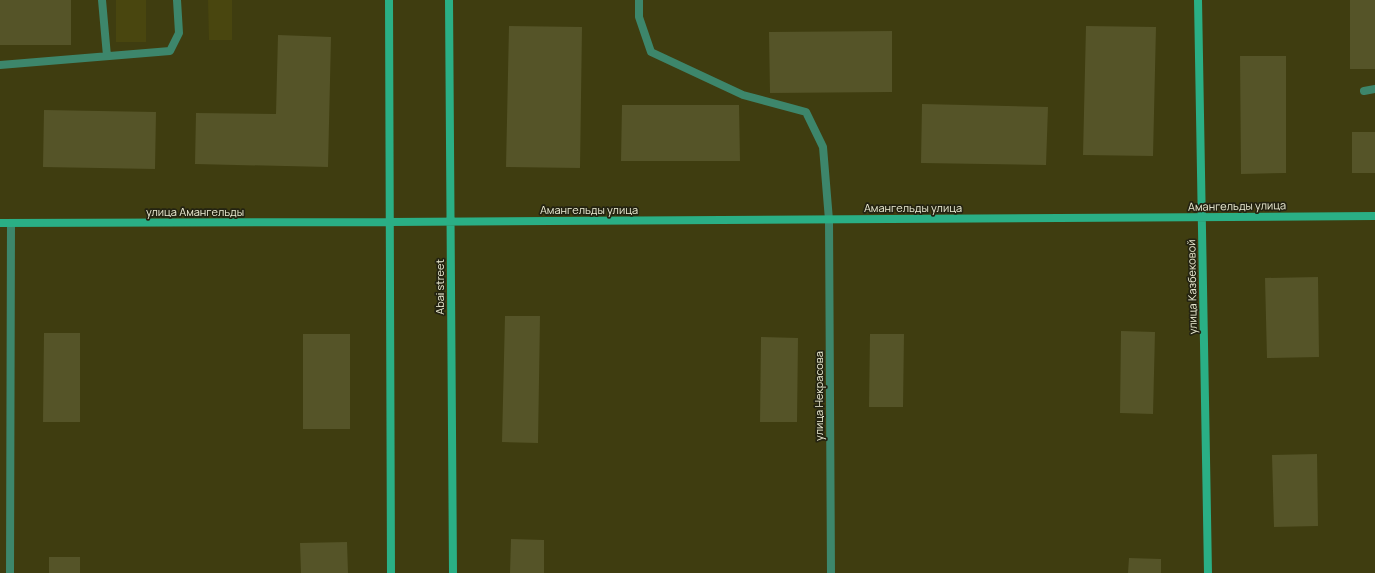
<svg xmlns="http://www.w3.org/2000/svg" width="1375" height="573" viewBox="0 0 1375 573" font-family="Manrope,sans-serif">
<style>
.built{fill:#49460f}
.building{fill:#555428}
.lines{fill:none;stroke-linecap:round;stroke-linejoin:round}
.lane{stroke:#3d866b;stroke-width:8}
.street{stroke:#3d866b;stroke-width:8}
.secondary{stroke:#2aaf85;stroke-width:8}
.labels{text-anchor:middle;stroke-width:3.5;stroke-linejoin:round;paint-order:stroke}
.street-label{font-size:11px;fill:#ebebd3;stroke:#242311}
</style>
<rect width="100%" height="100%" fill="#3f3d10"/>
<path class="built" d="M116,0H146V42H116Z
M208,0H232V40H209Z"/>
<path class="building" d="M0,0H71V45H0Z
M1350,0H1375V69H1350Z
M509,26L582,27L580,168L506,167Z
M1086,26L1156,27L1153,156L1083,155Z
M892,31V92L770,93L769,32Z
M278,35L331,37L328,167L195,164L196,113L276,114Z
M1240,56H1286V173L1241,174Z
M922,104L1048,107L1046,165L921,163Z
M622,105H739L740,161H621Z
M44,110L156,112L155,169L43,167Z
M1352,132H1375V173H1352Z
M1318,277L1319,357L1267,358L1265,278Z
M505,316H540L538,443L502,442Z
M1121,331L1155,332L1153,414L1120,413Z
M44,333H80V422H43Z
M303,334H350V429H303Z
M870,334H904L903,407H869Z
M761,337L798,338L797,422H760Z
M1317,454L1318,526L1274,527L1272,455Z
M511,539L544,540V573H510Z
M347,542L348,573H301L300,543Z
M49,557H80V573H49Z
M1129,558L1161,559V573H1128Z"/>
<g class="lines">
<path class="lane" d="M102,0L107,56
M639,0V17L651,52L743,95L806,112L823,147L829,220
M0,65L170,51L179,33L177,0
M1364,91L1375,89"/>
<path class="street" d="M829,220L831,573
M10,573L11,223"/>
<path class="secondary" d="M389,0L391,573
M449,0L453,573
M1198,0L1208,573
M0,223L389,222L1375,216"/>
</g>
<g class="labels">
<g class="street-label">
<text transform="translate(1237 206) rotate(-1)" y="4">Амангельды улица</text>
<text x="913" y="212">Амангельды улица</text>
<text x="589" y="214">Амангельды улица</text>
<text x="195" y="216">улица Амангельды</text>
<text transform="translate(440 287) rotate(-90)" y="4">Abai street</text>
<text transform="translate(1192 287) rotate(-91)" y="4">улица Казбековой</text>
<text transform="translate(819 396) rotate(-90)" y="4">улица Некрасова</text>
</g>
</g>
</svg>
